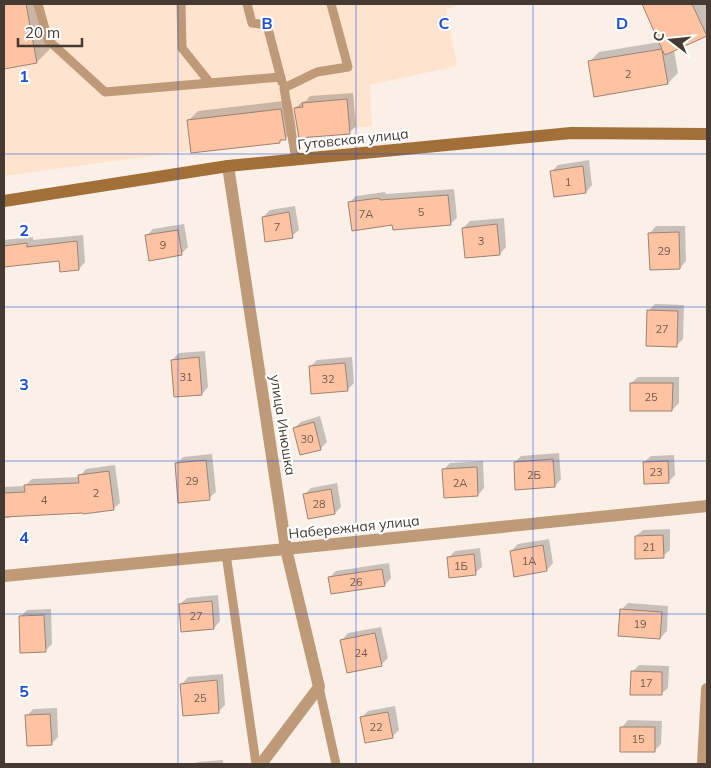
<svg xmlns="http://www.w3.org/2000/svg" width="711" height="768" viewBox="0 0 711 768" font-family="Mulish,sans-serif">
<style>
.built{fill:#fee3ce}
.shadow{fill:#0003}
.building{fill:#fdc3a2;stroke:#9d8272}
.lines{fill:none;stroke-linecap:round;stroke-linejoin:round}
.lane{stroke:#be9a78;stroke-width:9}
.street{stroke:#be9a78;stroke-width:12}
.secondary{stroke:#a26f39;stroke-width:12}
.grid{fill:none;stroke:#1d4ed8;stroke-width:1;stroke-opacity:0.55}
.labels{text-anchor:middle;stroke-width:4.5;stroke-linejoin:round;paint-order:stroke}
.number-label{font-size:11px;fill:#735c4e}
.street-label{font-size:14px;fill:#453a32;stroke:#fff}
.grid-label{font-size:16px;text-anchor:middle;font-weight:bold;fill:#1d4ed8;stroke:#fff;stroke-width:4.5;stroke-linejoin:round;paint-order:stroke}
</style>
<rect width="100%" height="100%" fill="#fbf0e7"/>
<path class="built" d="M4,4H463L446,9L457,66L370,85L372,126L4,176Z"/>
<path class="shadow" d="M4,4H41L50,49L37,62L4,68Z
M643,4H707V34L674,50L678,73L668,83L589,62L599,52L660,42Z
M353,93L356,126L349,133L295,108L302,102L306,101L310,96Z
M291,100L296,128L286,138L282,139L280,141L188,121L198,111Z
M589,160L592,185L586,192L551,172L558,165Z
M454,189L457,218L450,224L394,223L349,203L356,196L385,192L386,194Z
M295,206L299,230L292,236L263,217L270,210Z
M504,218L506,247L500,254L463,228L470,221Z
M184,224L188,247L181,254L146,236L153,229Z
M656,226H685L686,261L680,268L650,233Z
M83,235L85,262L79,269L60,259L4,266V240L33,237V240Z
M655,304L684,305L683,339L676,346L648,311Z
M205,351L208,387L202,394L172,360L179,353Z
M352,357L354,383L347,390L310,367L317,360Z
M638,377H679V403L672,410L631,383Z
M320,416L327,442L320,449L294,428L301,422Z
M559,453L561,479L555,486L515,462L521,456Z
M212,454L216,492L209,498L176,464L183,457Z
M674,455L675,475L668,482L644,462L651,456Z
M483,461L484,488L478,495L443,470L450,463Z
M115,465L120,503L113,509L84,512L11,516L9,518H4V487L25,486L32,479L80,477V476L86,469Z
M337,483L341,507L335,513L305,494L311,488Z
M670,529V550L663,556L636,536L643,530Z
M549,539L553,563L547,570L511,551L518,544Z
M480,548L482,567L475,573L448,558L455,551Z
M389,563L391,578L385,585L329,578L336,571Z
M218,595L220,621L214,628L180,604L187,598Z
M628,603L668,606L667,631L660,638L621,610Z
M51,609L52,644L45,651L20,617L27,610Z
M381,627L388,658L381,665L342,640L348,633Z
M639,665L669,666L668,688L661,694L632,672Z
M223,674L225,705L219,711L182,684L188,677Z
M395,706L399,730L392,737L362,717L368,711Z
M57,708L58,737L51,744L27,716L33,709Z
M628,720L662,721L661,744L654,751L622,727Z
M223,760V764H194L197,762Z"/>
<path class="building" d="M4,4H26L37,63L4,69Z
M642,4H692L707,36L665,55L662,50L668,84L594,97L588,61L662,49Z
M347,99L350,134L299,138L294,108L303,107L302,103Z
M281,109L286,140H280V143L191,153L187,120Z
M583,166L586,193L554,197L550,171Z
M448,195L451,225L393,230L392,225L352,231L348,202L379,198L380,200Z
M289,212L293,238L265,242L262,217Z
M497,224L500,255L465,258L462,228Z
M178,230L182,255L149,261L145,235Z
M679,232L680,269L650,270L648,233Z
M77,241L79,270L60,272L59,261L4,267V246L27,243V247Z
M647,310L678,311L677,347L646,346Z
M199,357L202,395L174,397L171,360Z
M345,363L348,391L311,394L309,366Z
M630,383H673L672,411H630Z
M314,422L321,450L300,455L293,428Z
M553,459L555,487L515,490L514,462Z
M206,460L210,500L178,503L175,463Z
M668,461L669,483L644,484L643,462Z
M477,467L478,496L444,498L442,469Z
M109,471L114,510L83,514V513L4,517V493L25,492L24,485L79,483L78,475Z
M331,489L335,514L308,519L303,494Z
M663,535L664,558L635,559V536Z
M543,545L547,571L514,577L510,551Z
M474,554L476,575L449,578L447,557Z
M382,569L385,586L331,594L328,577Z
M212,601L214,629L181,632L179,604Z
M620,609L662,612L660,639L618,636Z
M44,615L46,652L20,653L19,616Z
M375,633L382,666L347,673L340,640Z
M631,671L662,672V695H630Z
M217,680L219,713L183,716L180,684Z
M388,712L393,738L365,743L360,717Z
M50,714L52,745L27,746L25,715Z
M620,727H655V752H620Z"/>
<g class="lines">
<path class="lane" d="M38,4L48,40L105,92L281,77
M181,4L182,48L210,83
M247,4L252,23L267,25L282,82
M296,160L284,88L317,72L348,67L331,4
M226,554L256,764
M319,687L336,764"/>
<path class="street" d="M228,166L286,549L319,687L261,764
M4,576L286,549L707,506
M703,764L707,689"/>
<path class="secondary" d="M4,201L228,166L571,133L707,134"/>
</g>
<path class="grid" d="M178,4V764M356,4V764M533,4V764M4,154H707M4,307H707M4,461H707M4,614H707"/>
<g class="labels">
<g class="number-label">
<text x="628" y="78">2</text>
<text x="568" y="186">1</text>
<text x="421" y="216">5</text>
<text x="366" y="218">7А</text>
<text x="277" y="231">7</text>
<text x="481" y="245">3</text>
<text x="163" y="249">9</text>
<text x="664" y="255">29</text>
<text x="662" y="333">27</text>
<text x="186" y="381">31</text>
<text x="328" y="383">32</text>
<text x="651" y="401">25</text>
<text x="307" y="443">30</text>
<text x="656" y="476">23</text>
<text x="534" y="479">2Б</text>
<text x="192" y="485">29</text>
<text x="460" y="487">2А</text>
<text x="96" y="497">2</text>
<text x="44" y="504">4</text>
<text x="319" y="508">28</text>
<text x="649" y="551">21</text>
<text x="529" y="565">1А</text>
<text x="461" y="570">1Б</text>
<text x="356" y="586">26</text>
<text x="196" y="620">27</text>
<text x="640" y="628">19</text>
<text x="361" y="657">24</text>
<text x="646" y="687">17</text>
<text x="200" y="702">25</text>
<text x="376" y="731">22</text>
<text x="638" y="743">15</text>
</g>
<g class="street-label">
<text transform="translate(353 139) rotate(-6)" y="5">Гутовская улица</text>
<text transform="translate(283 425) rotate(81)" y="5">улица Инюшка</text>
<text transform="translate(354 527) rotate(-6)" y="5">Набережная улица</text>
</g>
</g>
<g class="grid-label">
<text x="267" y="29">B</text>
<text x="444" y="29">C</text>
<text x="622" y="29">D</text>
<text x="24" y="82">1</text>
<text x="24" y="236">2</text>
<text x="24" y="390">3</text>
<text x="24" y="543">4</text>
<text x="24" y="697">5</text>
</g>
<rect width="711" height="768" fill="none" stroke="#453a32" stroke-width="10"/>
<g transform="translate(671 40) rotate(286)" stroke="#ffffff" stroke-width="4" paint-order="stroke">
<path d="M0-4L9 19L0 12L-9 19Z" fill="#453a32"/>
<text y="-8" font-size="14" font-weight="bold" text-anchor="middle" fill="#453a32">С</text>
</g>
<path d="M18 38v8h64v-8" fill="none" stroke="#453a32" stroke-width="2.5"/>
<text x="25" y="38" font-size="15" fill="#453a32" stroke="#ffffff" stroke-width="4" paint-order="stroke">20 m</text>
</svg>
